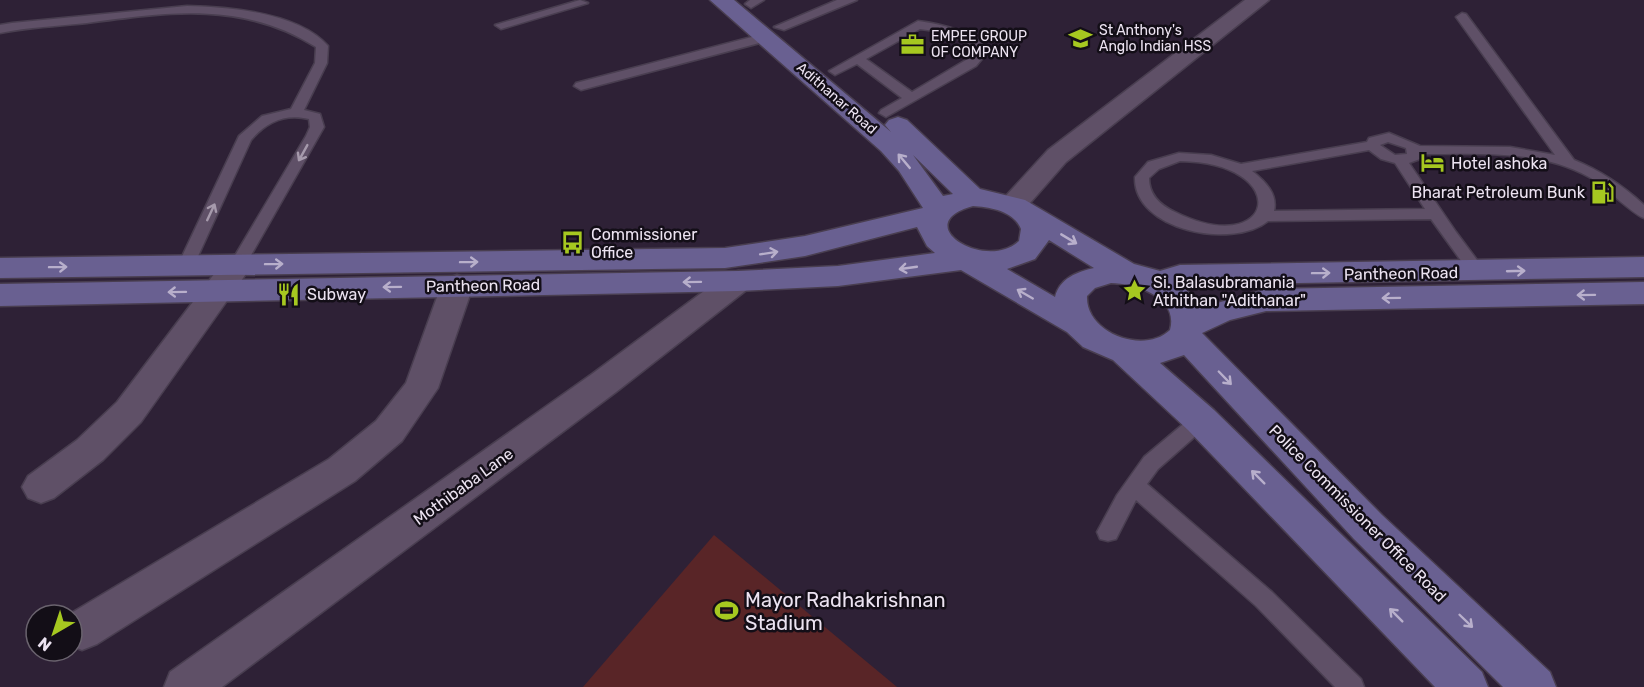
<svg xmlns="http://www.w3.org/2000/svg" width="1644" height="687" viewBox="0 0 1644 687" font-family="Rubik,sans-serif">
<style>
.green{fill:#592527}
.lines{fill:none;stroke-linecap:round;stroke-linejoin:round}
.service-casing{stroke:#493e50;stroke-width:3}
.minor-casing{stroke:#493e50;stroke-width:3}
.tertiary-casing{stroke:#493e50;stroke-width:3}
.secondary-casing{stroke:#493e50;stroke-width:3}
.service{fill:#5f5067;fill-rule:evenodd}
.minor{fill:#5f5067;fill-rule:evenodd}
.tertiary{fill:#5f5067;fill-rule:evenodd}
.secondary{fill:#696091;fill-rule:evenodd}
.oneway{stroke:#a69aac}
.oneway2{stroke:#b8afcb}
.labels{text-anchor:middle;stroke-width:5;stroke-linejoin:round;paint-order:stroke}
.far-poi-label{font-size:14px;fill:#ece3f1;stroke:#130e17;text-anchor:start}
.far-street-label{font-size:14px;fill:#ece3f1;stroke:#130e17}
.poi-label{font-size:16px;fill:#ece3f1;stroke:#130e17;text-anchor:start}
.street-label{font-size:16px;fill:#ece3f1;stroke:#130e17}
.near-poi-label{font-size:20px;fill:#ece3f1;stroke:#130e17;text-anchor:start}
</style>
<rect width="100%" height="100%" fill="#2e2136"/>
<path class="green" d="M714,535L897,687H583Z"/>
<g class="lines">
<defs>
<path id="service" d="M580,0L588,3L501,29L495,25Z
M750,0H764L751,8L745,4Z
M837,0H857L784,30L774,27Z
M187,6C229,7 298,12 328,46L327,63L304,110L320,114L324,127L246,264L238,269L230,264L306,136L310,127L309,119C285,113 266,122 251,140L194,265L186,270L178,265L239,136L262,116L291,109L315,63L316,47C243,1 168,12 87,23C58,26 29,27 0,33V25L12,23Z
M1462,13L1466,14L1574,160C1601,171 1622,185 1644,205V218C1633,215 1604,185 1589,177C1539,149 1477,154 1422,154L1420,159L1409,163L1456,232L1486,272L1478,278L1472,276L1431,219L1268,221C1232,250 1133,230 1135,177L1148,162L1179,153L1211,155L1241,164L1367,142L1369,138L1389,133L1420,146L1510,147L1555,155L1456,17ZM1388,142L1406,148L1407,154L1395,155L1380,145ZM1369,150L1381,159L1395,163L1425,209L1274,211C1278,194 1265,181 1252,171ZM1180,161C1295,163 1275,261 1175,212C1160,205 1149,195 1149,178L1159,169Z
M918,21C935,23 986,33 986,54L976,66L886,117L879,113L881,110L902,98L857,64L835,75L829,71ZM920,29C939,31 959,37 974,49V53L966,60L912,92L866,59Z
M767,33L773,37L771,40L581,90L574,86L576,83Z
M1201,412L1208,415L1211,420L1208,425L1158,469L1147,484L1272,592L1361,679L1364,687H1335L1256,606L1136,500L1116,539L1108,541L1100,539L1097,532L1117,495L1144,457L1194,415Z"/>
<path id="minor" d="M238,254L249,257L253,264L141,422L103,460L54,498L41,503L28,498L22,487L28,476L77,440L117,402L227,257Z
M738,271L749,274L753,281L749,288L616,392L222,687H164L170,672L592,374L727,274Z
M457,275L468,279L473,286L438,388L402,441L355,481L97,644L82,650L72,646V615H68L329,459L376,421L406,383L441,286L446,279Z"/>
<path id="tertiary" d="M1245,0H1269L1066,162L1023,211L1013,214L1003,211L999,205L1003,199L1048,150Z"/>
<path id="secondary" d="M710,0H734L891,132L885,125L889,120L898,117L907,120L980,189L1025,200L1134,264L1160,271L1180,265L1644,257V277L1183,285L1200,308L1266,289L1644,282V304L1266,311L1230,320L1202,333L1382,515L1550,672L1556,687H1503L1354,539L1184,355L1160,363L1214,410L1482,672L1488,687H1435L1188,430L1113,360L1083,347L1067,332L961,270L838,286L738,291L0,306V284L738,271L838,266L935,253L927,246L917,227L805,256L725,268L0,278V258L725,248L805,236L923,208L899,171L881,151ZM913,155L953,194L943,196ZM973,206C990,207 1014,211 1021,229L1019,241C986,272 907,224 973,206ZM1049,240L1094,268C1077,272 1060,278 1055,297L1007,269L1035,259ZM1111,283C1137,284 1179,297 1170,330C1144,355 1085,333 1087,296L1095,288Z"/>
</defs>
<use href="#service" class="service-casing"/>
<use href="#minor" class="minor-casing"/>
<use href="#tertiary" class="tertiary-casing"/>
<use href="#secondary" class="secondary-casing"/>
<use href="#service" class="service"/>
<use href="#minor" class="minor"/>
<use href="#tertiary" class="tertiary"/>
<use href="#secondary" class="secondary"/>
</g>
<defs><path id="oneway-shaft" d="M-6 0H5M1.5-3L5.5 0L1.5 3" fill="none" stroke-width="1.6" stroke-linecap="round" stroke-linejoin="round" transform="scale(1.5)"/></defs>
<g class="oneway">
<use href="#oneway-shaft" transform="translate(303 153) rotate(119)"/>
<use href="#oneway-shaft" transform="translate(211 212) rotate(-65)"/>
</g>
<g class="oneway2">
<use href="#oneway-shaft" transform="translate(904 161) rotate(-130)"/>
<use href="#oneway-shaft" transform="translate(1069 239) rotate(31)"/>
<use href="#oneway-shaft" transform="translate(769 253) rotate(-9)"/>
<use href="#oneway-shaft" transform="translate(469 262) rotate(-1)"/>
<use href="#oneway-shaft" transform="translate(274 264) rotate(-1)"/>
<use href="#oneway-shaft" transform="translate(58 267) rotate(-1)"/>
<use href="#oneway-shaft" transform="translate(908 268) rotate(172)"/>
<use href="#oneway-shaft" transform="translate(1516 271) rotate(-2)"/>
<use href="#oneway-shaft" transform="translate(1321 273) rotate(-1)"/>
<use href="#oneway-shaft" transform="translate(692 282) rotate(179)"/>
<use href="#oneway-shaft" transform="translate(392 287) rotate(179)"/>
<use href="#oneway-shaft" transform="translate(177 292) rotate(179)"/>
<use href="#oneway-shaft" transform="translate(1025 294) rotate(-150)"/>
<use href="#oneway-shaft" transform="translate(1586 295) rotate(179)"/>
<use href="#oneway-shaft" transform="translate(1391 298) rotate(179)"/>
<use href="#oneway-shaft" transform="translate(1225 378) rotate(46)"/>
<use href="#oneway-shaft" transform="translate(1258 477) rotate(-135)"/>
<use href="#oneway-shaft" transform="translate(1396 615) rotate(-135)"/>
<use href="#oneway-shaft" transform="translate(1466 621) rotate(44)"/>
</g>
<defs>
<symbol id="school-bare" viewBox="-9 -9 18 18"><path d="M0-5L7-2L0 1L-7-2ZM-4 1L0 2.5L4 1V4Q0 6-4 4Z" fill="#a6c820" stroke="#130e17" stroke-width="2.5" paint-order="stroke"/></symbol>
<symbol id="office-bare" viewBox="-9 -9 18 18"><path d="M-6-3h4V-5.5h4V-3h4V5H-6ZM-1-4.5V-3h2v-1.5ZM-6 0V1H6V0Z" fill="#a6c820" stroke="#130e17" stroke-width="2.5" paint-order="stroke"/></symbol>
<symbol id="hotel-bare" viewBox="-9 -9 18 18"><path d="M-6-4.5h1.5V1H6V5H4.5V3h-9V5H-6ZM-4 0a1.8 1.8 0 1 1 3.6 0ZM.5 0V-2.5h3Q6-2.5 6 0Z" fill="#a6c820" stroke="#130e17" stroke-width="2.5" paint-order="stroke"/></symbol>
<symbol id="fuel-bare" viewBox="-9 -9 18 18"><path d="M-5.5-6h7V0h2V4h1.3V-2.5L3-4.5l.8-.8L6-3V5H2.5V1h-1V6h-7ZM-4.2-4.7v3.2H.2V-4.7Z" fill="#a6c820" stroke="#130e17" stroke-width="2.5" paint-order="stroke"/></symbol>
<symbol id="bus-bare" viewBox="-9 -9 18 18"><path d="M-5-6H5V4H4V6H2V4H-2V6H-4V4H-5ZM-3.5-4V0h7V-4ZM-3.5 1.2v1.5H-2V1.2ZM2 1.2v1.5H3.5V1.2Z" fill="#a6c820" stroke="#130e17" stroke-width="2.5" paint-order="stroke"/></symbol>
<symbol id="sight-bare" viewBox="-9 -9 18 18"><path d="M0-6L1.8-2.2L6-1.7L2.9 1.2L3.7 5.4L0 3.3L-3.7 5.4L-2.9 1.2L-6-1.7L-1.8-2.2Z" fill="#a6c820" stroke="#130e17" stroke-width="2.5" paint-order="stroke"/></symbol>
<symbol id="restaurant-bare" viewBox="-9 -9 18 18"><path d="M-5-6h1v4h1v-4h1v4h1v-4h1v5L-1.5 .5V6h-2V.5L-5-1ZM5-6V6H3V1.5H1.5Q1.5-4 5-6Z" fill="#a6c820" stroke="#130e17" stroke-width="2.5" paint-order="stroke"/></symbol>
<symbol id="stadium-bare" viewBox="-9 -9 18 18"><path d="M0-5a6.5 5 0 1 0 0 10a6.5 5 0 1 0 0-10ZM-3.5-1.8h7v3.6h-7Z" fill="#a6c820" stroke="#130e17" stroke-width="2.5" paint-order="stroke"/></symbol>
</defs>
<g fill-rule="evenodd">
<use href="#school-bare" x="1064" y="22" width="33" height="33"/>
<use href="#office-bare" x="896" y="28" width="33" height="33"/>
<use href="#hotel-bare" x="1416" y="146" width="33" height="33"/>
<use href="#fuel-bare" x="1586" y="176" width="33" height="33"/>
<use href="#bus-bare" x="556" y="226" width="33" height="33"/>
<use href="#sight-bare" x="1118" y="274" width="33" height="33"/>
<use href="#restaurant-bare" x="272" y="278" width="33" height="33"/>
<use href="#stadium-bare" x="710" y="594" width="33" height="33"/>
</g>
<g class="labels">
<g class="far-poi-label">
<text x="1099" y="35">St Anthony's<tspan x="1099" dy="16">Anglo Indian HSS</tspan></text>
<text x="931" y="41">EMPEE GROUP<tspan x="931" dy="16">OF COMPANY</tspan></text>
</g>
<g class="far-street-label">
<text transform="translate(837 98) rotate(41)" y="5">Adithanar Road</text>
</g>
<g class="poi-label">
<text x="1451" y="169">Hotel ashoka</text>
<text x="1585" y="198" text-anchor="end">Bharat Petroleum Bunk</text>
<text x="591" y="240">Commissioner<tspan x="591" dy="18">Office</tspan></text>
<text x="1153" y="288">Si. Balasubramania<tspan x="1153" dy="18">Athithan "Adithanar"</tspan></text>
<text x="307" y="300">Subway</text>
</g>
<g class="street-label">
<text transform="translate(1401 273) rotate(-1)" y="6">Pantheon Road</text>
<text transform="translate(483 285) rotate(-1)" y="6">Pantheon Road</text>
<text transform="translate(463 486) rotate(-36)" y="6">Mothibaba Lane</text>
<text transform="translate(1358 513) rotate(45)" y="6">Police Commissioner Office Road</text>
</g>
<g class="near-poi-label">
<text x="745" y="607">Mayor Radhakrishnan<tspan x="745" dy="23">Stadium</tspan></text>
</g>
</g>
<g transform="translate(54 633) rotate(219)"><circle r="28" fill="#130e17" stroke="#6a636e" stroke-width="1.5"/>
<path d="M0-4.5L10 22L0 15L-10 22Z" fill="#a6c820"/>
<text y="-9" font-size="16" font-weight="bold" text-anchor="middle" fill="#ece3f1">N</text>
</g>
</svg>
